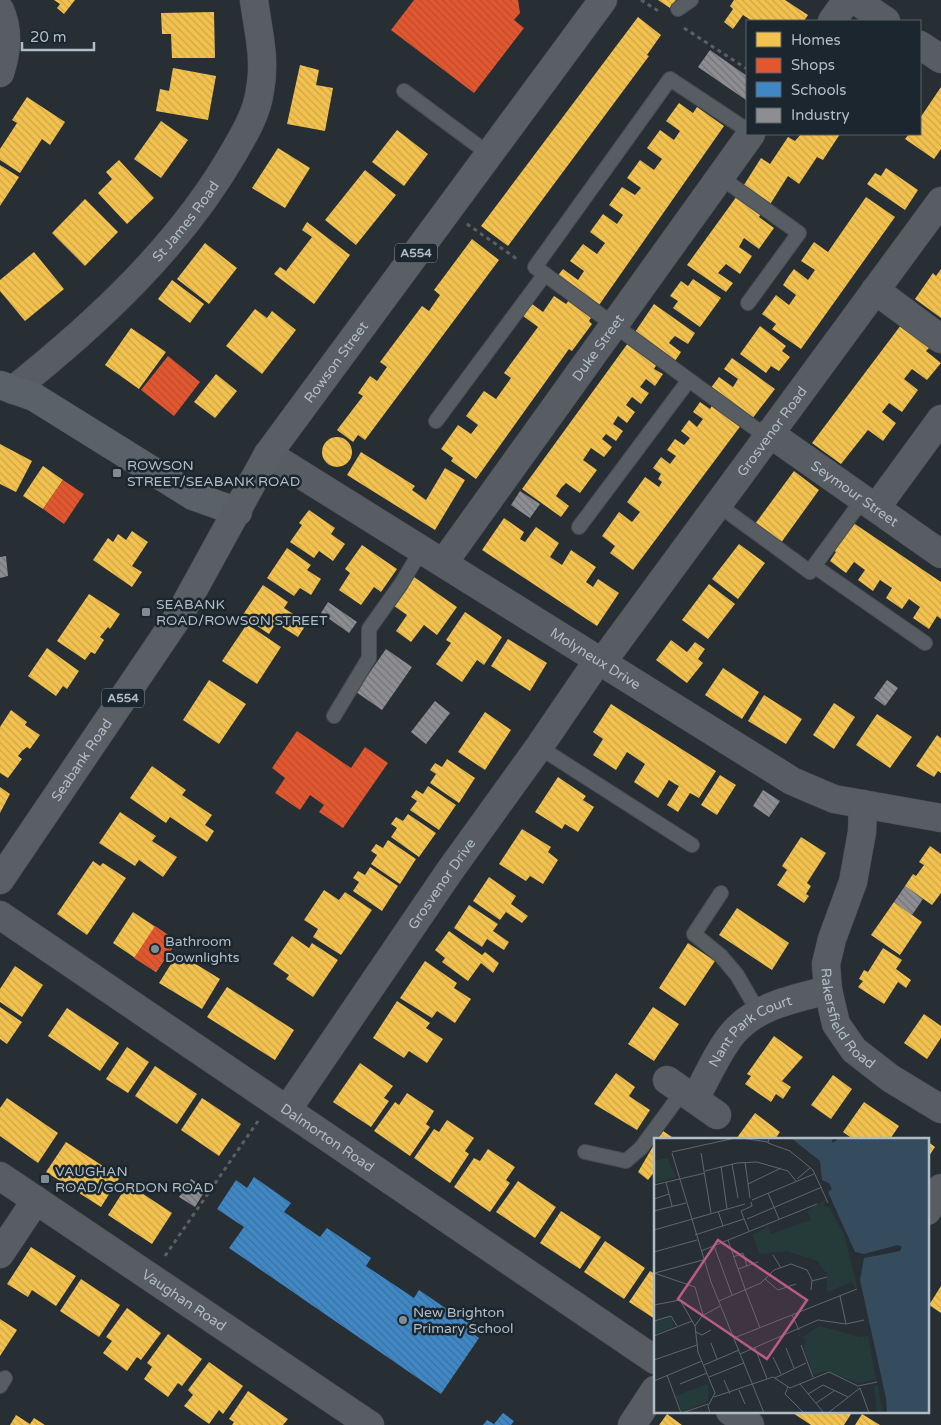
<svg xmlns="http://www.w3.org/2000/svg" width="941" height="1425" viewBox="0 0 941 1425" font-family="'Varela Round',sans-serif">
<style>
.homes{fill:url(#homes-back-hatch)}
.shops{fill:url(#shops-back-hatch)}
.schools{fill:url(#schools-back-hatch)}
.industry{fill:url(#industry-back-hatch)}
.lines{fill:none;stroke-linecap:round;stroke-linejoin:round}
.service-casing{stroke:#464b4f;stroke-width:16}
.minor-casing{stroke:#464b4f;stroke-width:29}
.secondary-casing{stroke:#464b4f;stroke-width:29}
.primary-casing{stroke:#454c51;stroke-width:29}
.path{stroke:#5a6166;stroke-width:3;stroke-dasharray:4 4;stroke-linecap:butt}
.service{stroke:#575d62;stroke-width:14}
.minor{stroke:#575d62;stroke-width:28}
.secondary{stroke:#5a6168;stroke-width:28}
.primary{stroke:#595f64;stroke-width:28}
.poi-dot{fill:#808b93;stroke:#1b262f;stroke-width:2}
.labels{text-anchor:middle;stroke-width:5;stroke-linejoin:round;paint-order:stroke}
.shield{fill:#1b262f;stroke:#838f99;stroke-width:1}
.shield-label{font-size:12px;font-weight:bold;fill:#b0bcc6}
.street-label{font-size:14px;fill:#b0bcc6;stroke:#1b262f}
.poi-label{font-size:14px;fill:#b0bcc6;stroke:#1b262f;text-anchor:start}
.inset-road{fill:none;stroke:#5e676e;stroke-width:1}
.view{fill:#bb5a86;fill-opacity:0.15;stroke:#bb5a86;stroke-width:2.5}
.inset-edge{fill:none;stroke:#b0bcc6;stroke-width:2.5}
</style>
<defs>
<pattern id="homes-back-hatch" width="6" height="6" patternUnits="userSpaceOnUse" patternTransform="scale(1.25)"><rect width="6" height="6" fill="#f2c14e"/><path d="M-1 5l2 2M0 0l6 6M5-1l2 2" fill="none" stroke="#cca64a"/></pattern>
<pattern id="shops-back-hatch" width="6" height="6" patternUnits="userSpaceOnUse" patternTransform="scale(1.25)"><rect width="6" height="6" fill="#e4572e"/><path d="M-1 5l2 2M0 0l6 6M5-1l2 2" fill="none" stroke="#b84f31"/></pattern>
<pattern id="schools-back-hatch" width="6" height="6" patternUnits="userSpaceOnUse" patternTransform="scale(1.25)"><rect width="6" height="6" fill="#3f88c5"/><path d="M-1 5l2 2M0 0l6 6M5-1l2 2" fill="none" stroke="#3c709c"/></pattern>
<pattern id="industry-back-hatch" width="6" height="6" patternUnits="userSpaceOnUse" patternTransform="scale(1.25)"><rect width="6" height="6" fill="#8d8d92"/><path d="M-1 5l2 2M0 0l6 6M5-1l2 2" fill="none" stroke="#737478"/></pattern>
</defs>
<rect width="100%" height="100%" fill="#282f34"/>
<path class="homes" d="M54,0H75L64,14L57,8L60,4Z
M658,0H676L670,8Z
M734,0H785L808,15L804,21H752L743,15L733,29L724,22L733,9L730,6Z
M214,12L215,58H172L171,34H162L161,13Z
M638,17L661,35L647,55L649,56L508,246L481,226Z
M300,65L319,70L316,85L333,88L325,131L287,124Z
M173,68L216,76L208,120L156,111L160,89L169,91Z
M941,87V149L934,159L905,139L909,134H920V118Z
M27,97L65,122L50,145L42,139L20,173L0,160V149L17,123L12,120Z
M679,103L693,113L697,107L724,126L597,308L556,278L563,269L578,280L584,271L570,261L583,244L597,254L605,243L590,232L603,214L617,224L623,215L609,205L622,187L635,195L641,188L627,178L640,160L654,170L662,159L647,148L660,130L674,140L680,131L666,121Z
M161,121L188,140L161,178L134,159Z
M397,130L428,154L404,186L372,162Z
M801,134H840L823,160L817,157L799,184L788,176L769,206L742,188L761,158L770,164L788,137L795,141Z
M278,148L310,168L285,208L252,188Z
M119,160L154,198L127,224L98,193L112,179L106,172Z
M0,165L19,177L0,206Z
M886,168L918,190L905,210L867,184L875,173L881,176Z
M365,170L396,195L356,245L325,220Z
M737,196L761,214L759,217L774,228L759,249L744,238L739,247L752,256L740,274L726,264L718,273L733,283L726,292L687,265Z
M866,197L895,217L801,349L772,329L776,324L762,314L776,295L789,305L796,295L783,285L788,277L794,269L808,280L815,270L801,261L814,242L828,252Z
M85,199L118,232L85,266L52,233Z
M307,222L350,255L314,304L274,274L280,267L286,271L312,237L302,230Z
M472,239L499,260L365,440L358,435L353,442L337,430L363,396L358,393L370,376L377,381L387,367L380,362L422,306L429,311L440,295L434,290Z
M205,243L237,268L209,304L177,279Z
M34,252L64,289L25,321L0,291V280Z
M941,269V318L915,299L933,273L936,276Z
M693,279L721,298L700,327L673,308L678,301L670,296L681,281L688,286Z
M172,280L204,304L190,323L158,299Z
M554,296L566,304L569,300L592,316L589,321L592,324L572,351L569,349L476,479L451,461L453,458L441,449L458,425L471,434L478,425L466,416L484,391L496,399L511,378L504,373L538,327L523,316L532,304L543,312Z
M654,304L695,333L688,344L675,336L671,340L669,343L681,352L673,364L633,335Z
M255,309L267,318L272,311L296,330L262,374L226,346Z
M901,325L930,347L926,351L941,363L927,380L912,369L904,379L918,390L902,412L889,403L882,412L896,423L883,441L868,430L841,464L812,443Z
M760,326L786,346L782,351L790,357L779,371L771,366L766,373L740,354Z
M131,328L166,352L139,389L105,365Z
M628,343L657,364L654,369L663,374L655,386L646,379L640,387L649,393L641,404L632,397L626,405L635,412L627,423L618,416L613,424L623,431L616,441L606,434L602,439L612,447L604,457L591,448L583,460L597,470L580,493L566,483L561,488L556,496L569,506L561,517L522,489Z
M732,358L775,389L752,419L710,389L719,377L733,387L738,379L724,369Z
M216,374L237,391L215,418L194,402Z
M700,402L710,409L713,404L742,424L633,570L610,553L615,546L602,536L619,512L632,522L640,512L627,502L645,477L659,487L662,482L658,479L661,474L653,468L661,457L670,464L676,456L667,450L675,439L684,445L690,438L681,431L689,420L697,427L703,419L693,412Z
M322 452a15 15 0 1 1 30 0a15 15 0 1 1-30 0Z
M0,444L32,461L16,492L0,484Z
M361,452L415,486L412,490L426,500L445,468L465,480L435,530L347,475Z
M43,466L63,480L43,509L23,496Z
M794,471L819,490L778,547L752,528Z
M309,510L335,528L331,534L345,544L333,561L319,551L314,558L290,542L302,525L299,523Z
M504,518L524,532L520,539L525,542L536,527L559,543L550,557L562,565L571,550L596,567L586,582L593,587L598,579L619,593L597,626L482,550Z
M849,520L941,582V619L937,616L929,629L913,618L920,607L909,599L902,609L886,598L892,588L880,580L873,591L858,580L865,570L854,562L846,573L830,561L836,552L829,548Z
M132,531L148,542L132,566L142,572L132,587L93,560L108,538L113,542L118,534L126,540Z
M739,544L765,563L738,599L712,579Z
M362,545L397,569L381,592L374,587L361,605L339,590L350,573L345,569Z
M287,548L311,565L307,570L321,579L311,595L300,588L294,596L267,578Z
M414,577L457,607L437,635L424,625L411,642L396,631L407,615L394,606Z
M709,584L735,604L708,639L682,620Z
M263,585L288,602L284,608L307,623L298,637L276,623L269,634L242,616Z
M89,594L120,614L110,629L108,627L100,637L104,640L95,654L91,652L85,660L57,641Z
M465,612L502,637L484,665L477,660L462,682L436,664L451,643L446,640Z
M247,624L281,647L257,684L222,661Z
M508,639L547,663L530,691L491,666Z
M671,640L687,652L695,642L705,649L698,659L703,663L687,683L656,660Z
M47,648L79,671L67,689L63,686L56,696L28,676Z
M723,668L759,692L742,719L705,695Z
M209,680L246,704L219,744L183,720Z
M764,695L802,719L786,744L748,721Z
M834,703L855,717L834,749L813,735Z
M611,704L716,771L699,798L690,793L678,812L667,805L679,786L675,784L669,780L658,798L634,782L645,764L627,752L616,770L593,755L603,739L593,732Z
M11,710L27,722L25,725L40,735L30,749L27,747L22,751L18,756L22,759L8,778L0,773V727Z
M485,712L511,730L485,770L458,752Z
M877,714L912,737L890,768L856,745Z
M937,735L941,738V773L938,771L934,777L916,766Z
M447,759L475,778L459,803L430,783L436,774L430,770L435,763L442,767Z
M152,766L186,790L182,795L212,815L205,825L214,831L207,842L170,817L166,823L130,798Z
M720,775L736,785L717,815L701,805Z
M558,777L586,796L583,800L594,807L578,832L565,824L562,829L535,812Z
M428,786L456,805L439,830L410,810L417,801L411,797L416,790L423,794Z
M0,787L10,794L0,813Z
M120,812L156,836L152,841L177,857L163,877L139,860L135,866L99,843Z
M408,814L436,833L419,857L391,837L397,828L391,824L396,817L403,821Z
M522,829L551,847L548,852L558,860L543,884L530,876L526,881L499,864Z
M801,837L826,853L807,883L811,886L806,894L809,896L804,903L777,885L787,870L782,866Z
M388,840L416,859L400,884L371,864L377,855L371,851L376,844L383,848Z
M930,846L941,854V893L932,905L905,886L913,874L916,876L924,865L919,862Z
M93,861L100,866L103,863L126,878L87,935L57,914Z
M370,867L398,886L382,911L353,891L359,882L353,878L358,871L365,875Z
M489,877L516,896L511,904L528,916L522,923L506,912L500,920L473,901Z
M324,890L339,900L345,892L372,910L341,955L313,937L318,929L304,920Z
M894,902L922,922L900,955L871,935Z
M469,905L498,924L493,931L509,942L504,950L487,939L482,947L454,928Z
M737,908L789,943L772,970L719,935Z
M133,912L177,941L156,972L113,943Z
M449,931L482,955L485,952L499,963L493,973L481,963L468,981L442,962L445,958L435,950Z
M292,936L309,948L312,943L338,960L313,997L286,979L289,975L273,964Z
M688,943L715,961L685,1006L659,988Z
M883,948L902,960L896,969L911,980L906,988L898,982L884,1004L858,987L863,981L859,979L864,970L868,972Z
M178,953L220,979L202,1009L159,983Z
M425,961L457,983L454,988L471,999L455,1023L437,1011L432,1018L400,998Z
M15,966L43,985L22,1017L0,1002V989Z
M227,987L294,1030L275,1060L207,1017Z
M397,1001L430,1023L426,1028L443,1039L427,1063L409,1051L404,1058L373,1038Z
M0,1007L22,1022L7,1044L0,1039Z
M653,1007L679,1024L654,1061L628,1044Z
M67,1008L119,1043L100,1071L48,1036Z
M924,1014L941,1026V1038L927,1059L904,1043Z
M774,1036L803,1057L782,1081L791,1087L783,1099L776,1094L771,1102L745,1084L751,1076L747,1074Z
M127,1047L149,1062L128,1093L106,1079Z
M360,1063L393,1086L384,1098L389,1101L371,1127L333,1102Z
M155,1066L197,1094L177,1124L135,1096Z
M616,1073L635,1087L629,1096L650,1110L637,1130L594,1104Z
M833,1075L852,1089L831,1119L811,1105Z
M407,1093L434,1111L426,1124L430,1127L410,1156L374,1131L395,1102L399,1105Z
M7,1098L58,1133L38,1163L0,1136V1108Z
M202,1098L241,1124L219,1156L181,1130Z
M864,1102L899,1126L890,1139H853L843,1132Z
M755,1113L780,1132L775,1139H736Z
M447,1120L474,1138L465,1151L469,1154L450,1183L414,1158L434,1129L439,1132Z
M663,1131L675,1139H657Z
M927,1141L935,1147L927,1159Z
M66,1142L120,1177L101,1207L46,1172Z
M655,1143V1171L648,1180L638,1172Z
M488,1149L515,1167L506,1180L510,1183L490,1212L454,1187L474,1158L480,1161Z
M518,1181L556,1207L535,1238L496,1212Z
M128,1184L172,1213L152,1244L108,1215Z
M561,1211L601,1237L580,1269L540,1243Z
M605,1241L645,1268L624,1299L584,1272Z
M31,1247L76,1276L56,1306L32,1290L28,1297L7,1284Z
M650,1271L655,1274V1319L629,1302Z
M81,1279L120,1305L99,1337L60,1311Z
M941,1286V1313L929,1305Z
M127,1308L161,1333L141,1360L137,1357L127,1371L103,1353L112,1341L106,1337Z
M0,1319L17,1330L0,1356Z
M168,1334L202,1359L182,1386L178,1383L168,1397L144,1379L152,1367L147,1363Z
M209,1362L243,1386L223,1414L219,1410L209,1424L184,1406L193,1395L188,1390Z
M248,1391L288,1419L283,1425H232L234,1422L229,1419Z
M790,1411H853L844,1425H811Z
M667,1414L682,1425H659Z
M862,1414L880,1425H855Z
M16,1415L30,1424L34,1418L45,1425H10Z"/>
<path class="shops" d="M414,0H518L520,13L514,20L524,28L474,93L391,30Z
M168,356L200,382L174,416L141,390Z
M63,480L84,494L64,524L43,509Z
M297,731L351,768L365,747L388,763L343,828L319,812L324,805L310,795L300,810L275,793L285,778L272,768Z
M155,926L177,941L156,972L134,958Z"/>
<path class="schools" d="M254,1177L291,1203L284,1212L320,1237L327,1228L371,1258L366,1266L414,1298L419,1290L460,1318L463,1313L474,1321L468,1330L479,1338L441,1394L229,1248L244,1227L217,1209L236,1180L247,1188Z
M503,1413L514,1421L511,1425H483L487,1420L494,1424Z"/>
<path class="industry" d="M710,50L747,76L746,100L698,67Z
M520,491L540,504L530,518L511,505Z
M6,556L8,576L0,578V557Z
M328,602L357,622L349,633L321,613Z
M386,649L412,667L382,710L356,692Z
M887,680L898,688L885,706L874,698Z
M435,701L450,713L426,744L411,732Z
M763,790L780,801L769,817L753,806Z
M905,886L923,899L912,915L894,902Z
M191,1179L206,1189L195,1207L179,1197Z"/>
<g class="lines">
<defs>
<path id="service" d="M678,9L691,0
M404,91L489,154
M720,177L799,233L748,303
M689,380L767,437
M436,421L545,274
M717,504L810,572L814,566L925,643
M579,527L689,380L535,267L670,79L747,130
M814,566L863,499
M334,716L369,658V629L401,584L422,549
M539,747L692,845
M721,893L694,934L721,956L737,975L759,1013
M585,1152L626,1161L641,1148L683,1091
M0,1386L5,1378"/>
<g id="minor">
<path d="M855,0L886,21"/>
<path d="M0,10C9,30 7,52 0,73"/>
<path d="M832,21L847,0"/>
<path d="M920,45L941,59"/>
<path d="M875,290L941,339"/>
<path id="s1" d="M13,390C97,323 180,246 234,152C245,133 257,113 260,90C266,60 258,30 254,0"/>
<path id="s2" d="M769,433L941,554"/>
<path id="s3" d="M268,454L792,781L834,799L941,818"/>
<path d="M876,508L941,419"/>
<path id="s4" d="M444,562L751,134"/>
<path id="s5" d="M603,661L941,201"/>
<path id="s6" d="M863,804L862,832L853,882L832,939L826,964L828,990L836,1024L854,1050L890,1078L941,1109"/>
<path id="s7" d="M0,915L655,1360"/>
<path d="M667,1080L717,1115"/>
<path id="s8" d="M695,1099C706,1079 719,1049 734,1032C758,1005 794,999 828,990"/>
<path id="s9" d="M287,1110L449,872L539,747L599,659"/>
<path id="s10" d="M0,1176L370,1425"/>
<path d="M927,1211L941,1188"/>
<path d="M0,1254L36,1200"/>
<path d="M730,1411L750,1425"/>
<path d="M632,1425L655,1390"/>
</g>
<path id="secondary" d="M0,385L34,397L193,496L238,512"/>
<g id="primary">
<path id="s11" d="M0,880L180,614L268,454L603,0"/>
</g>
</defs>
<use href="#service" class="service-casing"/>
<use href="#minor" class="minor-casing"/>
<use href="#secondary" class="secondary-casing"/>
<use href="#primary" class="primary-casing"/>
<path class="path" d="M641,0L660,12
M684,28L747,69
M467,224L517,259
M165,1256L258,1121"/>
<use href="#service" class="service"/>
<use href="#minor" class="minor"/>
<use href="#secondary" class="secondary"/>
<use href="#primary" class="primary"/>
</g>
<g class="poi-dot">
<rect x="112" y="468" width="10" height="10" rx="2.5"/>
<rect x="141" y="607" width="10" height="10" rx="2.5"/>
<circle cx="155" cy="949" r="5"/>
<rect x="40" y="1174" width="10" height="10" rx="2.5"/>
<circle cx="403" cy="1320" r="5"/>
</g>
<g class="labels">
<g class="shield">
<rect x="395" y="243.5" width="42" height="19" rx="4"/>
<rect x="102" y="688.5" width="42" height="19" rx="4"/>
</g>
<g class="shield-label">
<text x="416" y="257">A554</text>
<text x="123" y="702">A554</text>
</g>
<g class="street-label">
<text dy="5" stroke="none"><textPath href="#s1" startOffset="242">St James Road</textPath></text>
<text dy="5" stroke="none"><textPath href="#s4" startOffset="264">Duke Street</textPath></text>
<text dy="5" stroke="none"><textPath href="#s11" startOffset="618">Rowson Street</textPath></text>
<text dy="5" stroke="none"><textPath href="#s5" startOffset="285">Grosvenor Road</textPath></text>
<text dy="5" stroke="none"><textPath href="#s2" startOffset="105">Seymour Street</textPath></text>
<text dy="5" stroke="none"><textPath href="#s3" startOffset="386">Molyneux Drive</textPath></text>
<text dy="5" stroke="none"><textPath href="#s11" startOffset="145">Seabank Road</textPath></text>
<text dy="5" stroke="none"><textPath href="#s9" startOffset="274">Grosvenor Drive</textPath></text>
<text dy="5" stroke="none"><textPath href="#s6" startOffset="226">Rakersfield Road</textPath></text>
<text dy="5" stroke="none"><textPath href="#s8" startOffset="91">Nant Park Court</textPath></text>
<text dy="5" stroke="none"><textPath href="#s7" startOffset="396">Dalmorton Road</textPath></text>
<text dy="5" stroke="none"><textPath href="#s10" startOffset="222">Vaughan Road</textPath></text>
</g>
<g class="poi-label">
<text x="127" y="470">ROWSON<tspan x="127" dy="16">STREET/SEABANK ROAD</tspan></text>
<text x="156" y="609">SEABANK<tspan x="156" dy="16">ROAD/ROWSON STREET</tspan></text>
<text x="165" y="946">Bathroom<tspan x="165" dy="16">Downlights</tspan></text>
<text x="55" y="1176">VAUGHAN<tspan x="55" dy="16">ROAD/GORDON ROAD</tspan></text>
<text x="413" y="1317">New Brighton<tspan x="413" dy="16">Primary School</tspan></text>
</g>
</g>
<g transform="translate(654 1138)">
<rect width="275" height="275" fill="#282f34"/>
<path d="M224,247L226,261L229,275H223L220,248Z" fill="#253b3a"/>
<path d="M13,20L22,39L0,45V23ZM172,61L170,68L176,70L191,99L203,149L201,150L198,144L173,154V136L163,123L133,113L106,116L98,97L114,89L117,96L157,82L153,73ZM16,178L20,188L0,197V184ZM165,188L206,199L214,198L222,241L204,245L173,233L159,236L150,208L152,201H150L145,198L144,195L148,200ZM54,246V263L28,274L22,258Z" fill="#253b3a"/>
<path d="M14,23L16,31L0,36V26ZM150,92L174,95L172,111L148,108Z" fill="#253b3a"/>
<path d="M137,0H177L179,5L185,0H275V275H233L232,260L206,142L210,120L246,113L248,109L244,107L210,116L201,114L174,54L178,51L175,45L168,42L166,23Z" fill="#344c5d"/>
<path class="inset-road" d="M87,0L114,4M115,0L114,5L136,13L159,32L174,65M18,14L81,0M18,15L57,144L110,275M47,15L57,75M91,24L96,60M78,26L84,60M67,28L73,71M51,33L83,25L103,24L134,33L142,43M143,41L156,30M12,44L18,68M94,46L127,30M0,47L51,35M114,55L125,81M0,61L15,56M98,62L160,36M0,73L32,65M64,73L69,88M93,81L168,49M0,92L91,66M95,93L87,73L98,68L97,64M41,97L90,81M74,102L91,151M60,108L78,157M47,113L163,66M0,114L43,102M119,117L127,130M79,119L89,115L93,128M84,131L104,124M0,135L41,149L49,177M1,135L49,122M111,141L124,152L142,146M158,143L173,139M91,151L106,190M186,158L192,186M65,163L107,145L120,132L137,126L153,132L158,142L157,152M0,167L26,162L41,188M138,177L145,192M0,183L17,178L23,188M42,194L48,197L57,192M0,198L38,183M80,200L203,151M57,205L63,221M147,207L159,239M101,210L113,241M132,210L140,230M86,216L164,182L192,186L210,182M119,219L127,236M0,222L43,207M50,227L85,212M13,237L27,275M55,239L90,225M121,240L152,225M70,242L76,256M0,243L48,223M26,246L53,235M146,246L170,275M134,249L131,256L150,275M206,250L215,275M85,252L91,266M154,256L169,247L194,259M60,259L119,239L136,250L175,234L204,248L223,244M162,265L180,253M28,275L54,266M56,275L54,268L61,255L44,214L41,188L48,178L66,168M174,275L206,250"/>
<path class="view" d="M64,102L153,162L113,221L24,161Z"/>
<rect width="275" height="275" class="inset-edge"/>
</g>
<rect x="746" y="20" width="175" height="115" fill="#1b262f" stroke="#57626b"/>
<rect x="756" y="32" width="25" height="15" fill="#f2c14e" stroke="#57626b"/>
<text x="791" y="45" font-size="15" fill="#b0bcc6">Homes</text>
<rect x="756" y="58" width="25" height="15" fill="#e4572e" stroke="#57626b"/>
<text x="791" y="70" font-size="15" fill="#b0bcc6">Shops</text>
<rect x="756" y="82" width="25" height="15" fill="#3f88c5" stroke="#57626b"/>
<text x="791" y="95" font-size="15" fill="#b0bcc6">Schools</text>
<rect x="756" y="108" width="25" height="15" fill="#8d8d92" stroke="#57626b"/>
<text x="791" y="120" font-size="15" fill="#b0bcc6">Industry</text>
<path d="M22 42v8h72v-8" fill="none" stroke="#b0bcc6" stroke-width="2.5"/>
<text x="30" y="42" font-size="15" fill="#b0bcc6" stroke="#1b262f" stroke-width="4" paint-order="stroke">20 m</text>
</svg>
